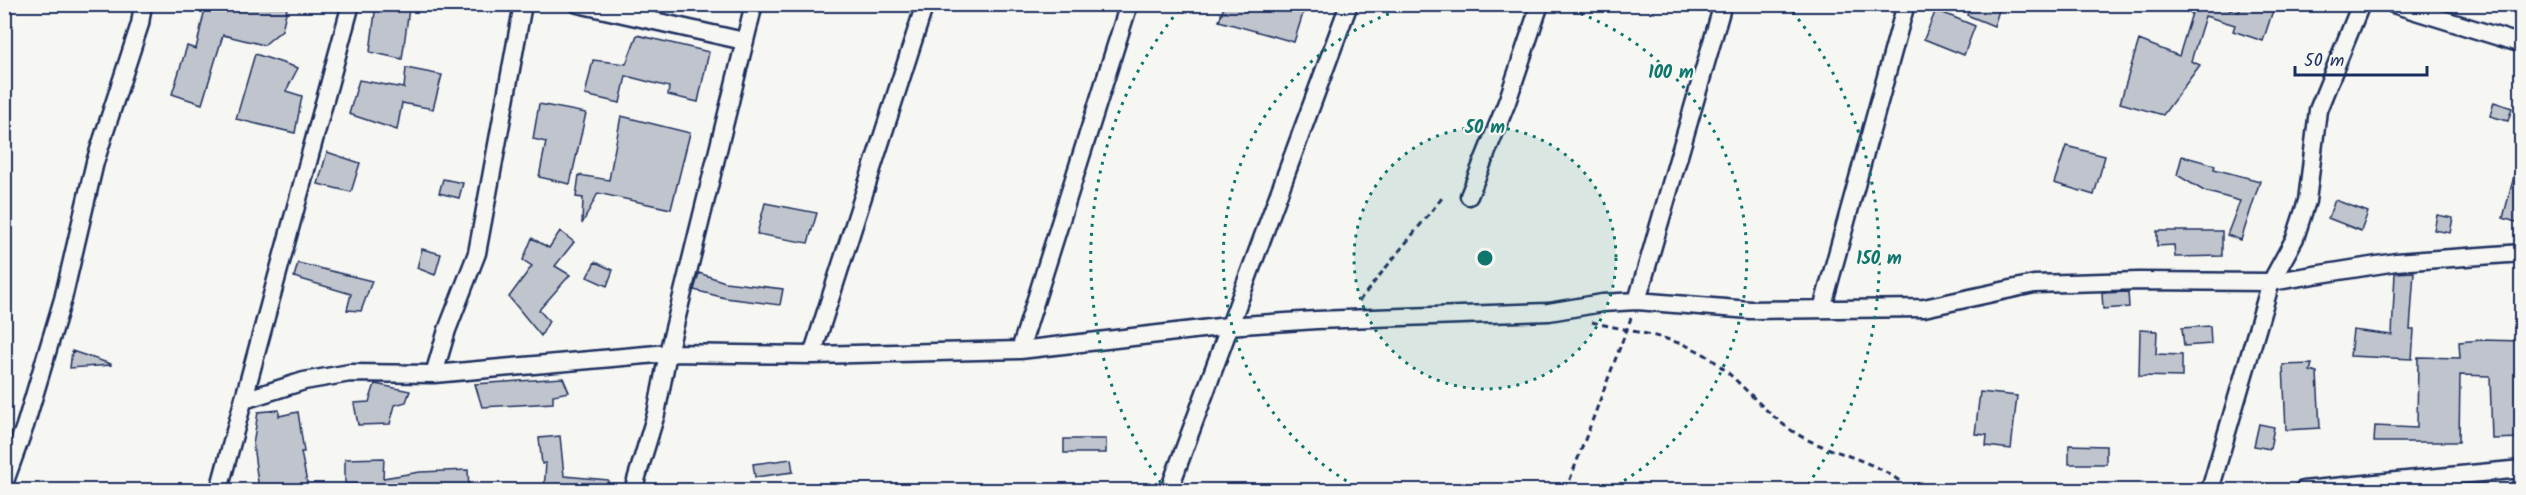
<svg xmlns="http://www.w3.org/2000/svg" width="2526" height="495" viewBox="0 0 2526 495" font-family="Kalam,sans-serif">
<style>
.building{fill:#c0c4cd;stroke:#1b2f5e;stroke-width:1.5}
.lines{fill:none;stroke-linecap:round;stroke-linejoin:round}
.street-casing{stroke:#1b2f5e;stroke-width:21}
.path{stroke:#1b2f5e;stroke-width:3;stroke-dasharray:6 4.5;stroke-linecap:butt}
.street{stroke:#f6f6f2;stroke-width:16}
.ring{fill:none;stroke:#0f766e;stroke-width:3;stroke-dasharray:3 6}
.centre{fill:#0f766e;stroke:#f6f6f2;stroke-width:3}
.ring-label{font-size:18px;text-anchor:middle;font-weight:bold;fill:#0f766e;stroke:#f6f6f2;stroke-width:4.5;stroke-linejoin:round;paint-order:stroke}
</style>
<rect width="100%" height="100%" fill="#f6f6f2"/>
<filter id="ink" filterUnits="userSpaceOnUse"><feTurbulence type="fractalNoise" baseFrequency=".0167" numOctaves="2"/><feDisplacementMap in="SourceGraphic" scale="12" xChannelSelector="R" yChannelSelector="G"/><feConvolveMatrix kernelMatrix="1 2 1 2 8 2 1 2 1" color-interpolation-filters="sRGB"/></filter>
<g filter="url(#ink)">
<path class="building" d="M206,4H288L282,30L264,45L223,35L202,104L172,94L187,46L196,49Z
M376,4L409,9L402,59L370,52Z
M1225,4H1306L1294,42L1219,21Z
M1971,4H2001L1994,26L1967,15Z
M2178,4H2213L2239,12L2242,4H2275L2263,41L2233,31L2235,25L2205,16L2191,61L2200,65L2163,115L2120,103L2139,40L2179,56L2192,13L2177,9Z
M1936,10L1975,26L1964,55L1924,39Z
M637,35L709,52L698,102L668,95L669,87L626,76L620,103L585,95L593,60L626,64Z
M255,54L298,68L286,91L302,96L295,133L236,119Z
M406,68L442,75L433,109L402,103L397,130L349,114L359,80L404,88Z
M2494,102L2512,108L2508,121L2490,116Z
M539,104L586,113L570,184L539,177L546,142L533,139Z
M621,116L690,133L671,209L598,193L582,224L583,198L576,197L579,175L609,180Z
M2066,146L2105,156L2094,195L2054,183Z
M327,152L360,163L351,192L318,184Z
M2182,156L2215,165L2214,169L2260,181L2241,240L2227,235L2240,201L2204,191L2177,175Z
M2517,165L2522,166V224L2503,218Z
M443,179L463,183L459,198L439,193Z
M2335,200L2368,212L2361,231L2328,218Z
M765,203L817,213L808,243L757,234Z
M2437,215L2453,218L2450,233L2434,230Z
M560,231L574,242L555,266L570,275L539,310L549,321L541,336L509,297L532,266L523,260L532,238L549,248Z
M2157,231H2222V256L2175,257L2174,245L2157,246Z
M422,249L441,254L435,275L417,268Z
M595,262L613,270L607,286L587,277Z
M298,263L372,281L361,311L347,310L351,294L294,277Z
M2414,272L2410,330H2414L2412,359L2350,356L2353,330L2392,335L2395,273Z
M699,273L725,282L783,289L780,305L725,298L694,290Z
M2128,292L2129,307L2103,309L2102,293Z
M2210,326L2211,344L2184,346L2182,328Z
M2140,330L2157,331L2156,354L2182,355V377L2139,376Z
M2482,340L2522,341L2521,438L2492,439L2490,376L2460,375L2459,442H2374L2375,426L2417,428L2418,357L2460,358L2459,342Z
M72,351L111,364V365L70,368Z
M2312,364L2310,371L2317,373L2320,428L2286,430L2283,365Z
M563,378L569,392L553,395V403L482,407L475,384Z
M375,384L410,391L406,402L395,405L390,424L358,425L354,403L369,402Z
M1980,392L2017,396L2011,449L1986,446L1987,435L1975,434Z
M279,410V416L298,412L304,452H301L308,488L259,490L253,445L258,412Z
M2259,424L2274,427L2270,449L2254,446Z
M560,436L564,476L608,480V490H544L546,463L542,464L539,438Z
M1064,439H1106V453H1064Z
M2069,445L2106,446V464H2069Z
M384,458L383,478L420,472L468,470L469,490H422L421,486L403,490H357V484H345V459Z
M791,459L793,472L755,477L753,464Z"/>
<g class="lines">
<defs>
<path id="street" d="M523,4L477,253L447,330L434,374L668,353L812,355L1020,350L1228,326L1316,320L1549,312L1602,303L1637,301L1750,310L1924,308L2034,284L2139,281L2271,282L2396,262L2522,253
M578,4L744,41
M2393,4L2522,44
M1469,196L1507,102L1540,4
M1637,301L1723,4
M1822,309L1906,4
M1020,350L1129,4
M812,355L925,4
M244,400L304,381L350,373L434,374
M4,484L25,426L63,299L95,162L140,24L143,4
M219,490L351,4
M633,490L656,414L668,353L754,4
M1169,490L1349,4
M2210,490L2271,282L2295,238L2307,201L2318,110L2361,4
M2303,490L2522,469
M2518,490H2522"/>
</defs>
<use href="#street" class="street-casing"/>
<path class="path" d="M1359,301L1442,198
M1592,322C1627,331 1680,337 1710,358C1743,382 1767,418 1804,438C1840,456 1880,461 1910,490
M1566,490L1631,318"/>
<use href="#street" class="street"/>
</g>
</g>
<circle cx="1485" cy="258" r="131" fill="#0f766e" fill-opacity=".12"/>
<g class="ring">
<circle cx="1485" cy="258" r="131"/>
<path d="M1362 490A263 263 0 0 1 1415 5M1555 5A263 263 0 0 1 1608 490"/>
<path d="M1166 490A394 394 0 0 1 1183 5M1787 5A394 394 0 0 1 1804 490"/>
</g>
<circle cx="1485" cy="258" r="9" class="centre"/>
<g class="ring-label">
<text x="1671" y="78">100 m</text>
<text x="1485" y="133">50 m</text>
<text x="1879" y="264">150 m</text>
</g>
<rect width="2526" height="495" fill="none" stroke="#f6f6f2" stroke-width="24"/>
<rect x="12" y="12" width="2502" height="471" fill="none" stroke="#1b2f5e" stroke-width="2" filter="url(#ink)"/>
<path d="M2295 66v9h132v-9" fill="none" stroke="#1b2f5e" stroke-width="3"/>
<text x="2304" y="66" font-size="18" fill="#1b2f5e" stroke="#f6f6f2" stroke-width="4.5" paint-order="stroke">50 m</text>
</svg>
